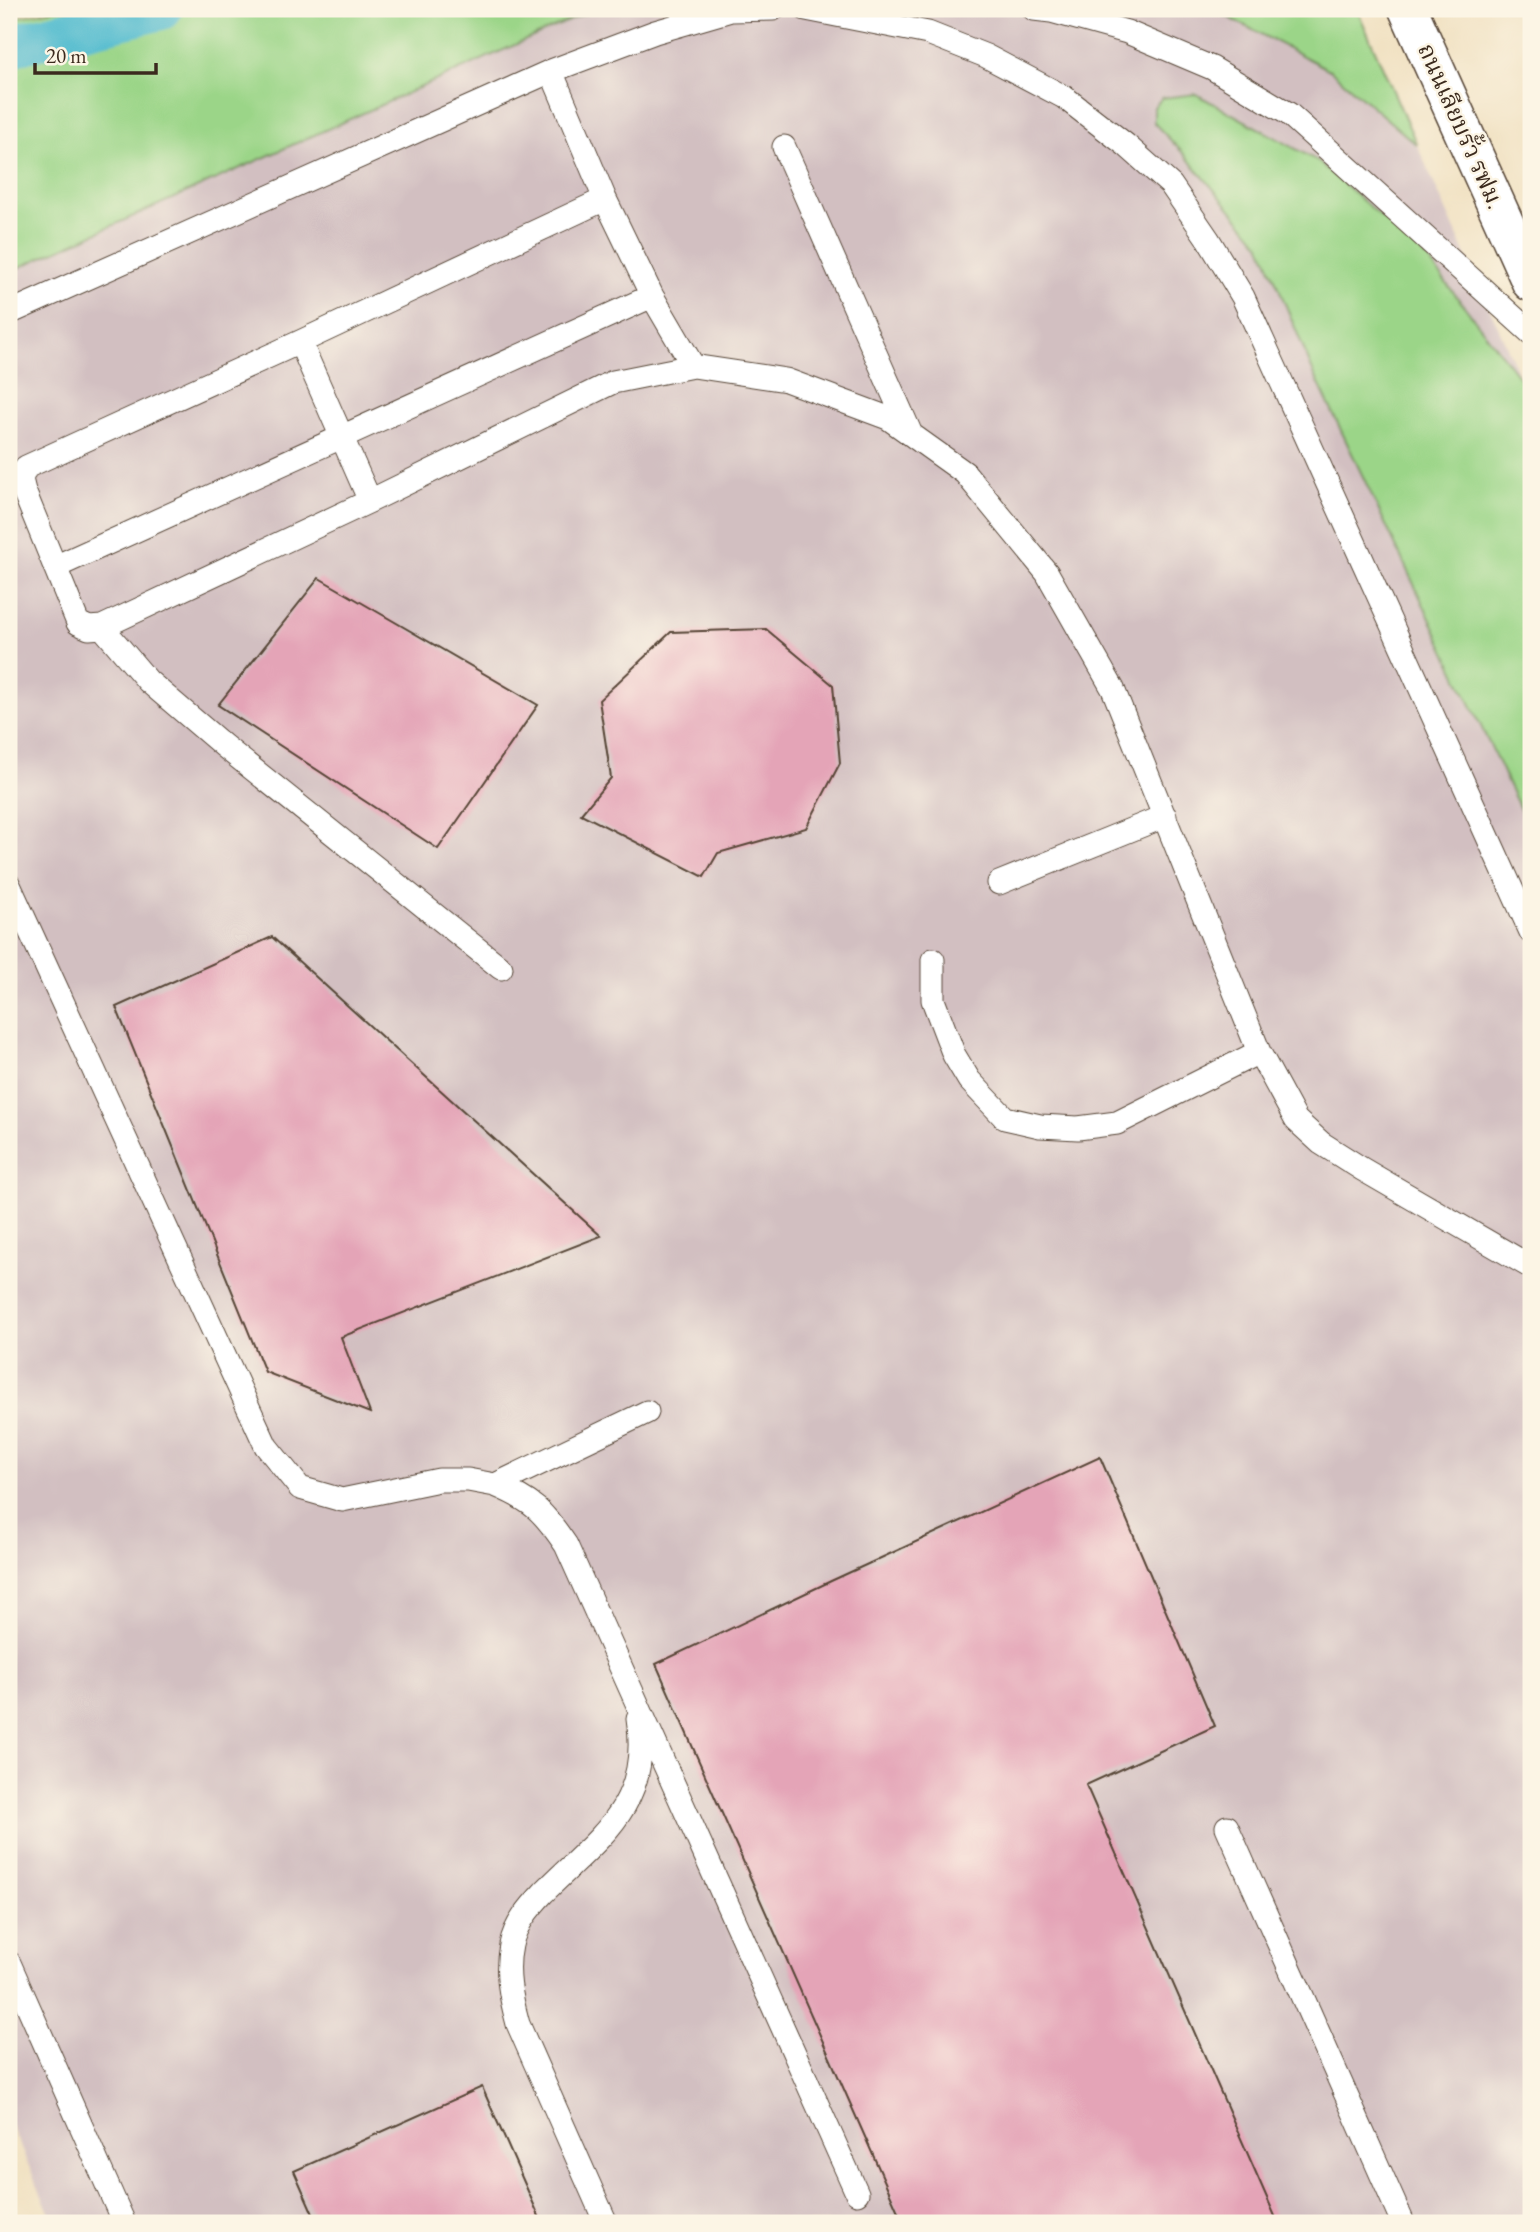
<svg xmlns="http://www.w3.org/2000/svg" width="1540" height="2232" viewBox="0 0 1540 2232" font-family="'EB Garamond','Noto Serif Thai',serif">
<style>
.industrial{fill:#d2bfc1}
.green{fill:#9bd588;stroke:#6b8053;stroke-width:2}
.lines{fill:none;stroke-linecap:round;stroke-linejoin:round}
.canal{stroke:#53bccf;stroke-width:42}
.building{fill:#e4a4b7}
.service-casing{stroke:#564536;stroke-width:25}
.minor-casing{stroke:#564536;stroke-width:41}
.service{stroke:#fff;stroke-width:23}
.minor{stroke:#fff;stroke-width:38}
.labels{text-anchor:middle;stroke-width:5;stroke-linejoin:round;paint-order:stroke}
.street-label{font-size:24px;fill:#3b2a1e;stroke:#fcf5e5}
</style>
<rect width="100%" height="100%" fill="#fcf5e5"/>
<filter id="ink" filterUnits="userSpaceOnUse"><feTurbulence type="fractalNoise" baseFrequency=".0143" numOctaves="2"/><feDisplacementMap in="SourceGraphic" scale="14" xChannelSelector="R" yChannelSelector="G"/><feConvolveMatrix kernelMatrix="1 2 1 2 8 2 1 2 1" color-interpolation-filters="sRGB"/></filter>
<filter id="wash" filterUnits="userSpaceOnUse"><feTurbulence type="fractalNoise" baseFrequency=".00686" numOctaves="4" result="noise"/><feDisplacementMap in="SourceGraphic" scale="28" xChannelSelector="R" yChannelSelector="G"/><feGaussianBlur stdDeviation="1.57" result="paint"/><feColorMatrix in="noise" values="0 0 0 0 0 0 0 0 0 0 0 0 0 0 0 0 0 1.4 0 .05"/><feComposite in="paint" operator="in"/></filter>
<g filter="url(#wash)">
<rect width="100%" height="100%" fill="#f0e0c0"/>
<path class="industrial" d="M595,9H1205L1226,16L1330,70L1417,145L1531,401V2223H54L9,2121V272Z"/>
<path class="green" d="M57,9H595L9,272V19Z
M1205,9H1357L1417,145L1330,70L1226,16Z
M1196,94L1316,160L1423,253L1522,381L1531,401V832L1312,369L1261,245L1183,153L1154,123V107L1162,98Z"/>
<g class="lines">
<path class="canal" d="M9,46L161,9"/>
</g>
<g id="blocks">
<path class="building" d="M319,578L538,705L438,849L218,705Z
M766,629L833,685L840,763L806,828L718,853L704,877L581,814L611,778L599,700L671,632Z
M272,937L601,1236L341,1337L370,1413L265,1372L116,1007Z
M1100,1457L1215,1726L1086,1785L1278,2223H903L656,1664L831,1581Z
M482,2087L542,2223H317L294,2171Z"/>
</g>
</g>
<g filter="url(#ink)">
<use href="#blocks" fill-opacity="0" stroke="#564536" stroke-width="2"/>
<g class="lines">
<defs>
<path id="service" d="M806,9L928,33L986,56L1064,97L1126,145L1171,185L1208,239L1243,297L1531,932
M1034,9L1051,11L1127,32L1212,68L1289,114L1531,333
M551,71L605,199L652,296L693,366
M784,147L910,432
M605,199L300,342L26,467L21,479L24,491L78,623L89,628L102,627L370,501L613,382L693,366L786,380L888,418L965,473L1047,573L1113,689L1259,1052L1296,1120L1321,1143L1362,1169L1531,1267
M9,313L551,71L655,32L731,10L773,9
M300,342L370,501
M55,567L652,296
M102,627L148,681L224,746L501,968
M999,883L1165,816
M9,885L266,1446L300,1488L342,1500L439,1480H468L495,1485L647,1412
M933,960V1000L954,1055L969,1080L1005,1118L1040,1126L1078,1128L1117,1123L1259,1052
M495,1485C533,1501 543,1511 566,1545L857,2193
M1227,1827L1403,2223
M9,1963L124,2223
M606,2223L518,2024C511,1998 505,1972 511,1945C515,1924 530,1907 544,1892C598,1838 652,1805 638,1719"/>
<path id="minor" d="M1408,9L1531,282"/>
</defs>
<use href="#service" class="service-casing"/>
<use href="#minor" class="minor-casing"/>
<use href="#service" class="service"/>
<use href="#minor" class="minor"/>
</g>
</g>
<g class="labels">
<g class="street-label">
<text transform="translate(1461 126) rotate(66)" y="8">ถนนเลียบรั้ว รฟม.</text>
</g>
</g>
<rect width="1540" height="2232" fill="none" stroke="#fcf5e5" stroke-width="35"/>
<path d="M35 63v10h121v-10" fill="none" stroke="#3b2a1e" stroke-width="3.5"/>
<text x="46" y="63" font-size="21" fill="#3b2a1e" stroke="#fcf5e5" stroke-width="5" paint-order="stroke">20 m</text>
</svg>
